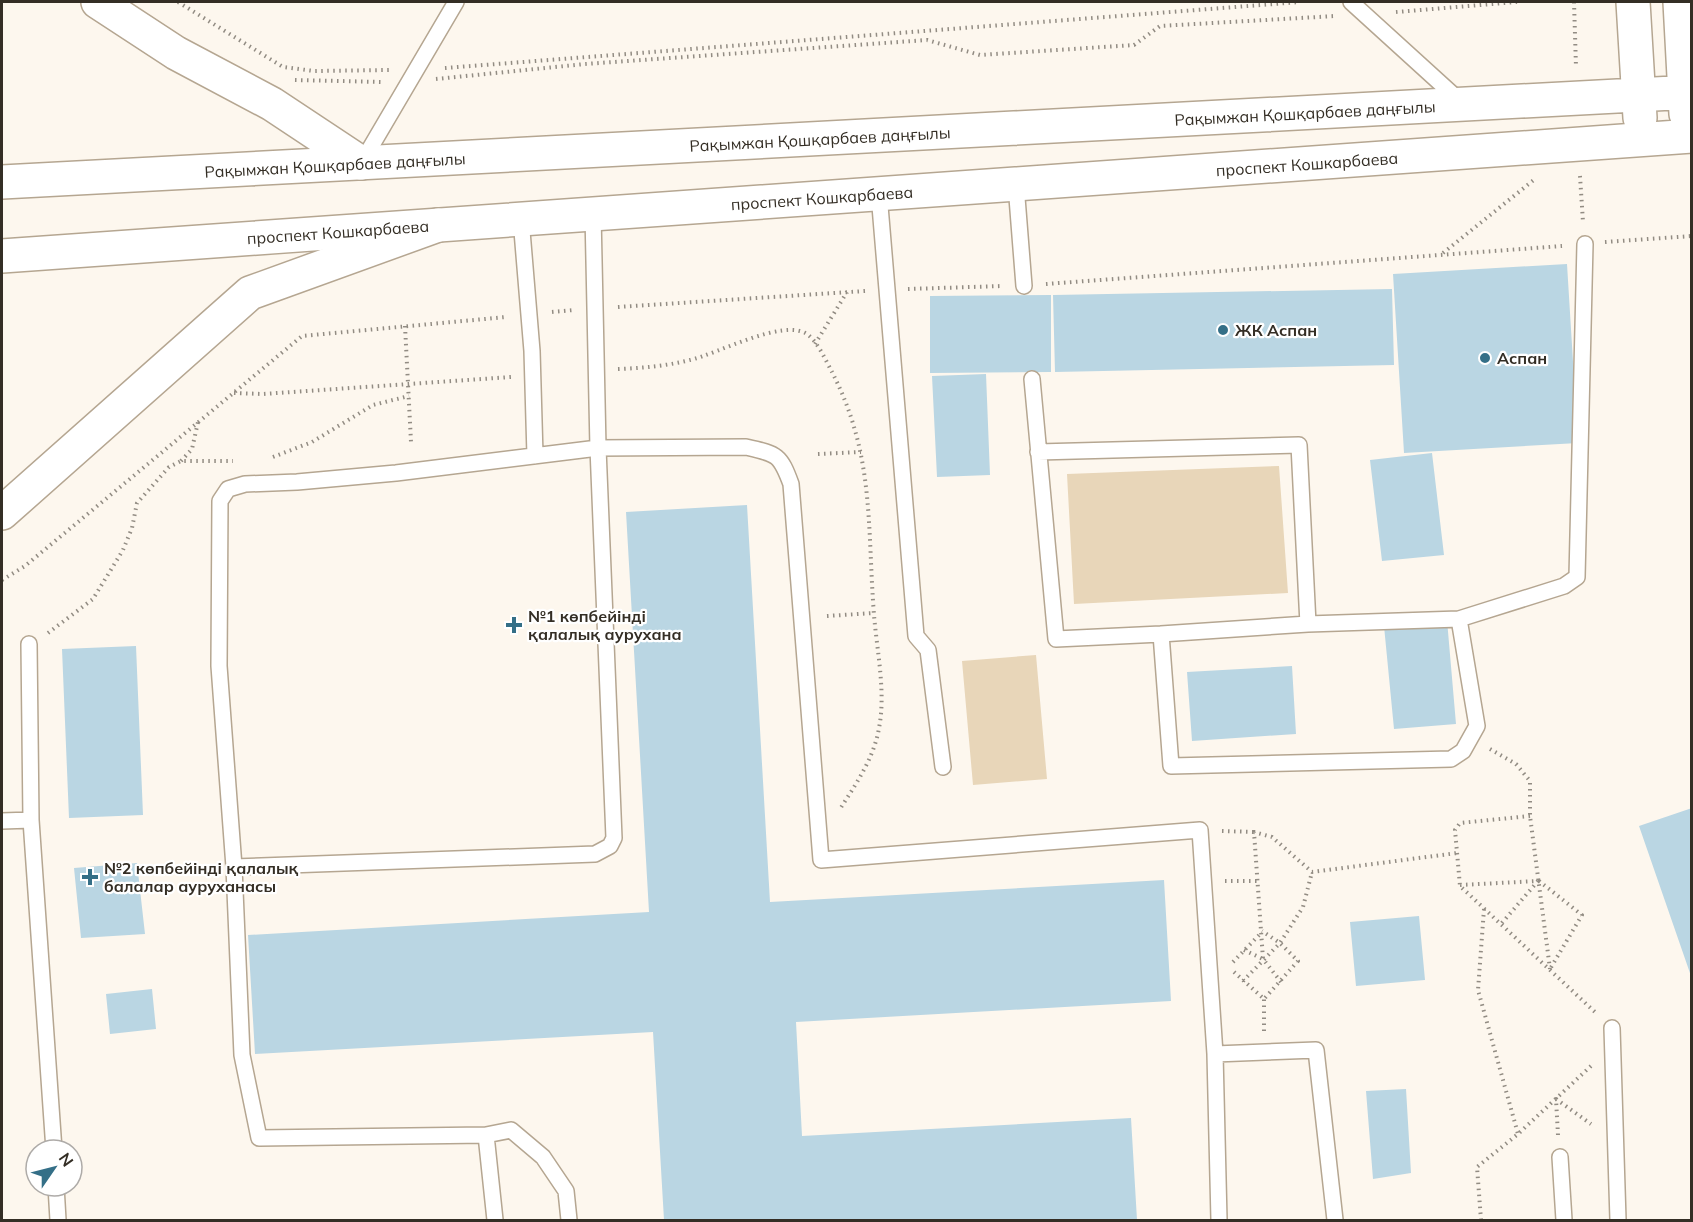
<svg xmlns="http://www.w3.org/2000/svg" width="1693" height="1222" viewBox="0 0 1693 1222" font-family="Mulish,sans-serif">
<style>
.green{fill:#e8d6b9}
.building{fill:#bad6e3}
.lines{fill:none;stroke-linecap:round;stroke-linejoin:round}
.service-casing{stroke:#b5a691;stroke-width:18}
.secondary-casing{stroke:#b5a691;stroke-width:36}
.primary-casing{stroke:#b5a691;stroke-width:36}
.path{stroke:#928c83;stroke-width:4;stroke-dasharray:1.5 4.5;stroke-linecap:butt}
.service{stroke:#fff;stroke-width:15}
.secondary{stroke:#fff;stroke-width:33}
.primary{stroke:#fff;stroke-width:33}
.poi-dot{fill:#346f87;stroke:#fff;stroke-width:2}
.labels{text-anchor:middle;stroke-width:4.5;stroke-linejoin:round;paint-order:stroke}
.street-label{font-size:16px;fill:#342e25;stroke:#fff}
.poi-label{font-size:16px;font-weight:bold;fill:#342e25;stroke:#fff;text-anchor:start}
</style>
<rect width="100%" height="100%" fill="#fdf7ee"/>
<path class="green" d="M1279,466L1288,593L1074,604L1067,474Z
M1036,655L1047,779L973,785L962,661Z"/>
<path class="building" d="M1567,264L1578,443L1404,453L1393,274Z
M1392,289L1394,365L1055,372L1053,295Z
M1051,295V372L930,373V296Z
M986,374L990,475L937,477L932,376Z
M1432,453L1444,555L1382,561L1370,460Z
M747,505L770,902L1164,880L1171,1001L796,1022L802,1136L1131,1118L1137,1220H664L653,1032L255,1054L248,935L649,912L626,512Z
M1447,620L1456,724L1394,729L1384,626Z
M136,646L143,815L69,818L62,649Z
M1292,666L1296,734L1192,741L1187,672Z
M1692,808V976H1691L1639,826Z
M137,863L145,934L81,938L74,868Z
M1419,916L1425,980L1356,986L1350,922Z
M152,989L156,1029L110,1034L106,994Z
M1406,1089L1411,1173L1373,1179L1366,1091Z"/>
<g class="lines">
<defs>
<path id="service" d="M1351,2L1461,102
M362,162L456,2
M1016,185L1024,286
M879,194L916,636L928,650L943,767
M521,219L532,351L535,456
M1032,379L1056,639L1161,634L1171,766L1451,759L1463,751L1477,726L1459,619L1564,586L1577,577L1585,244
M1038,452L1299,445L1308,624L1161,634
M1308,624L1459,619
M29,644L31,820L54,1150
M2,821L31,820
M234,867L595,854L610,846L614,838L598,448L746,447C777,454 780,454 791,484L821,860L1200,830L1215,1054
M1612,1028L1618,1220
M486,1135L511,1130L543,1157L566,1191L569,1220
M1560,1157L1564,1220
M56,1186L58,1220
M495,1220L486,1135L259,1138L242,1055L234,867L219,666L220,501L228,489L245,484L297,482L396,473L598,448L593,214
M1219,1220L1215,1054L1316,1050L1335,1220"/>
<path id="secondary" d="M1633,2L1640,118
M1680,2L1686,114
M2,182L1692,92
M2,256L1692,136"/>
<path id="primary" d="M98,2L176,53L272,104L361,163
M2,513L250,293L438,225"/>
</defs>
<use href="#service" class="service-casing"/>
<use href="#secondary" class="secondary-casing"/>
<use href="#primary" class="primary-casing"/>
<path class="path" d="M178,2L283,67L314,71L389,70
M1574,2L1576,67
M1396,12L1517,2
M445,68L1300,2
M436,79L585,64L927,40L980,55L1134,45L1160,26L1335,16
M295,80L383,82
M1580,176L1583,222
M1605,242L1692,236
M1443,253L1535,179
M1046,284L1562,246
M908,289L1003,286
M618,307L865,291
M552,312L574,310
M405,326L411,442
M815,344L847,292
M618,369C643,368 666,366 690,360C717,354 783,318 807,334C818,342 826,361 832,372C875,456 867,526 874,615C877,651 886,693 879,728C874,758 856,784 840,809
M234,393L263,394L511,377
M818,454L861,452
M273,457L312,442L373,405L409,396
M181,461L192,449L198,422
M2,580L25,566L302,336L506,317
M827,616L874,613
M48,633L93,599L123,550L132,528L137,503L169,467L181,461H233
M1490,749L1516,764L1530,781V816L1550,969
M1530,816L1460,823L1455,830L1460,886L1596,1013
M1222,831L1254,832
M1225,881H1258
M1539,881L1582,915L1550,969
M1460,885L1538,881L1501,924
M1484,909L1478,990L1518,1134
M1244,950L1263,959
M1233,962L1262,932
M1234,972L1264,999L1298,961L1280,943L1262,931
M1243,981L1280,943L1303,907L1312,872
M1281,982L1263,959L1254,832L1272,837L1312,872L1457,853
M1264,1031V999
M1558,1135L1556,1099L1591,1124
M1481,1220L1477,1167L1518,1134L1591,1066"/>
<use href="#service" class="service"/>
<use href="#secondary" class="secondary"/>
<use href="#primary" class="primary"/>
</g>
<g class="poi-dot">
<circle cx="1223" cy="330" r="6"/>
<circle cx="1485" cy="358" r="6"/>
<path d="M511 616h6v6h6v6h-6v6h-6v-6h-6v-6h6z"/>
<path d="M87 868h6v6h6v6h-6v6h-6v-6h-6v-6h6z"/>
</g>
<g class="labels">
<g class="street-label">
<text transform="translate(1305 113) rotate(-3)" y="6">Рақымжан Қошқарбаев даңғылы</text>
<text transform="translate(820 139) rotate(-3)" y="6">Рақымжан Қошқарбаев даңғылы</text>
<text transform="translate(1307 164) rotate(-4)" y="6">проспект Кошкарбаева</text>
<text transform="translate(335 165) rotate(-3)" y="6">Рақымжан Қошқарбаев даңғылы</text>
<text transform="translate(822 198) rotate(-4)" y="6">проспект Кошкарбаева</text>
<text transform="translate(338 232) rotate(-4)" y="6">проспект Кошкарбаева</text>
</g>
<g class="poi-label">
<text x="1235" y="336">ЖК Аспан</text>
<text x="1497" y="364">Аспан</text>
<text x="528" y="622">№1 көпбейінді<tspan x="528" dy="18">қалалық аурухана</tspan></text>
<text x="104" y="874">№2 көпбейінді қалалық<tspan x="104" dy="18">балалар ауруханасы</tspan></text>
</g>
</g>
<rect width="1693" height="1222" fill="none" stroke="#342e25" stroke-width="6"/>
<g transform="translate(54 1168) rotate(55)"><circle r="28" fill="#ffffff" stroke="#aeaba8" stroke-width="1.5"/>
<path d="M0-4.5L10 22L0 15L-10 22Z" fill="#346f87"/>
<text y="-9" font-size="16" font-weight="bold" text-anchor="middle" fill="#342e25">N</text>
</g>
</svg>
